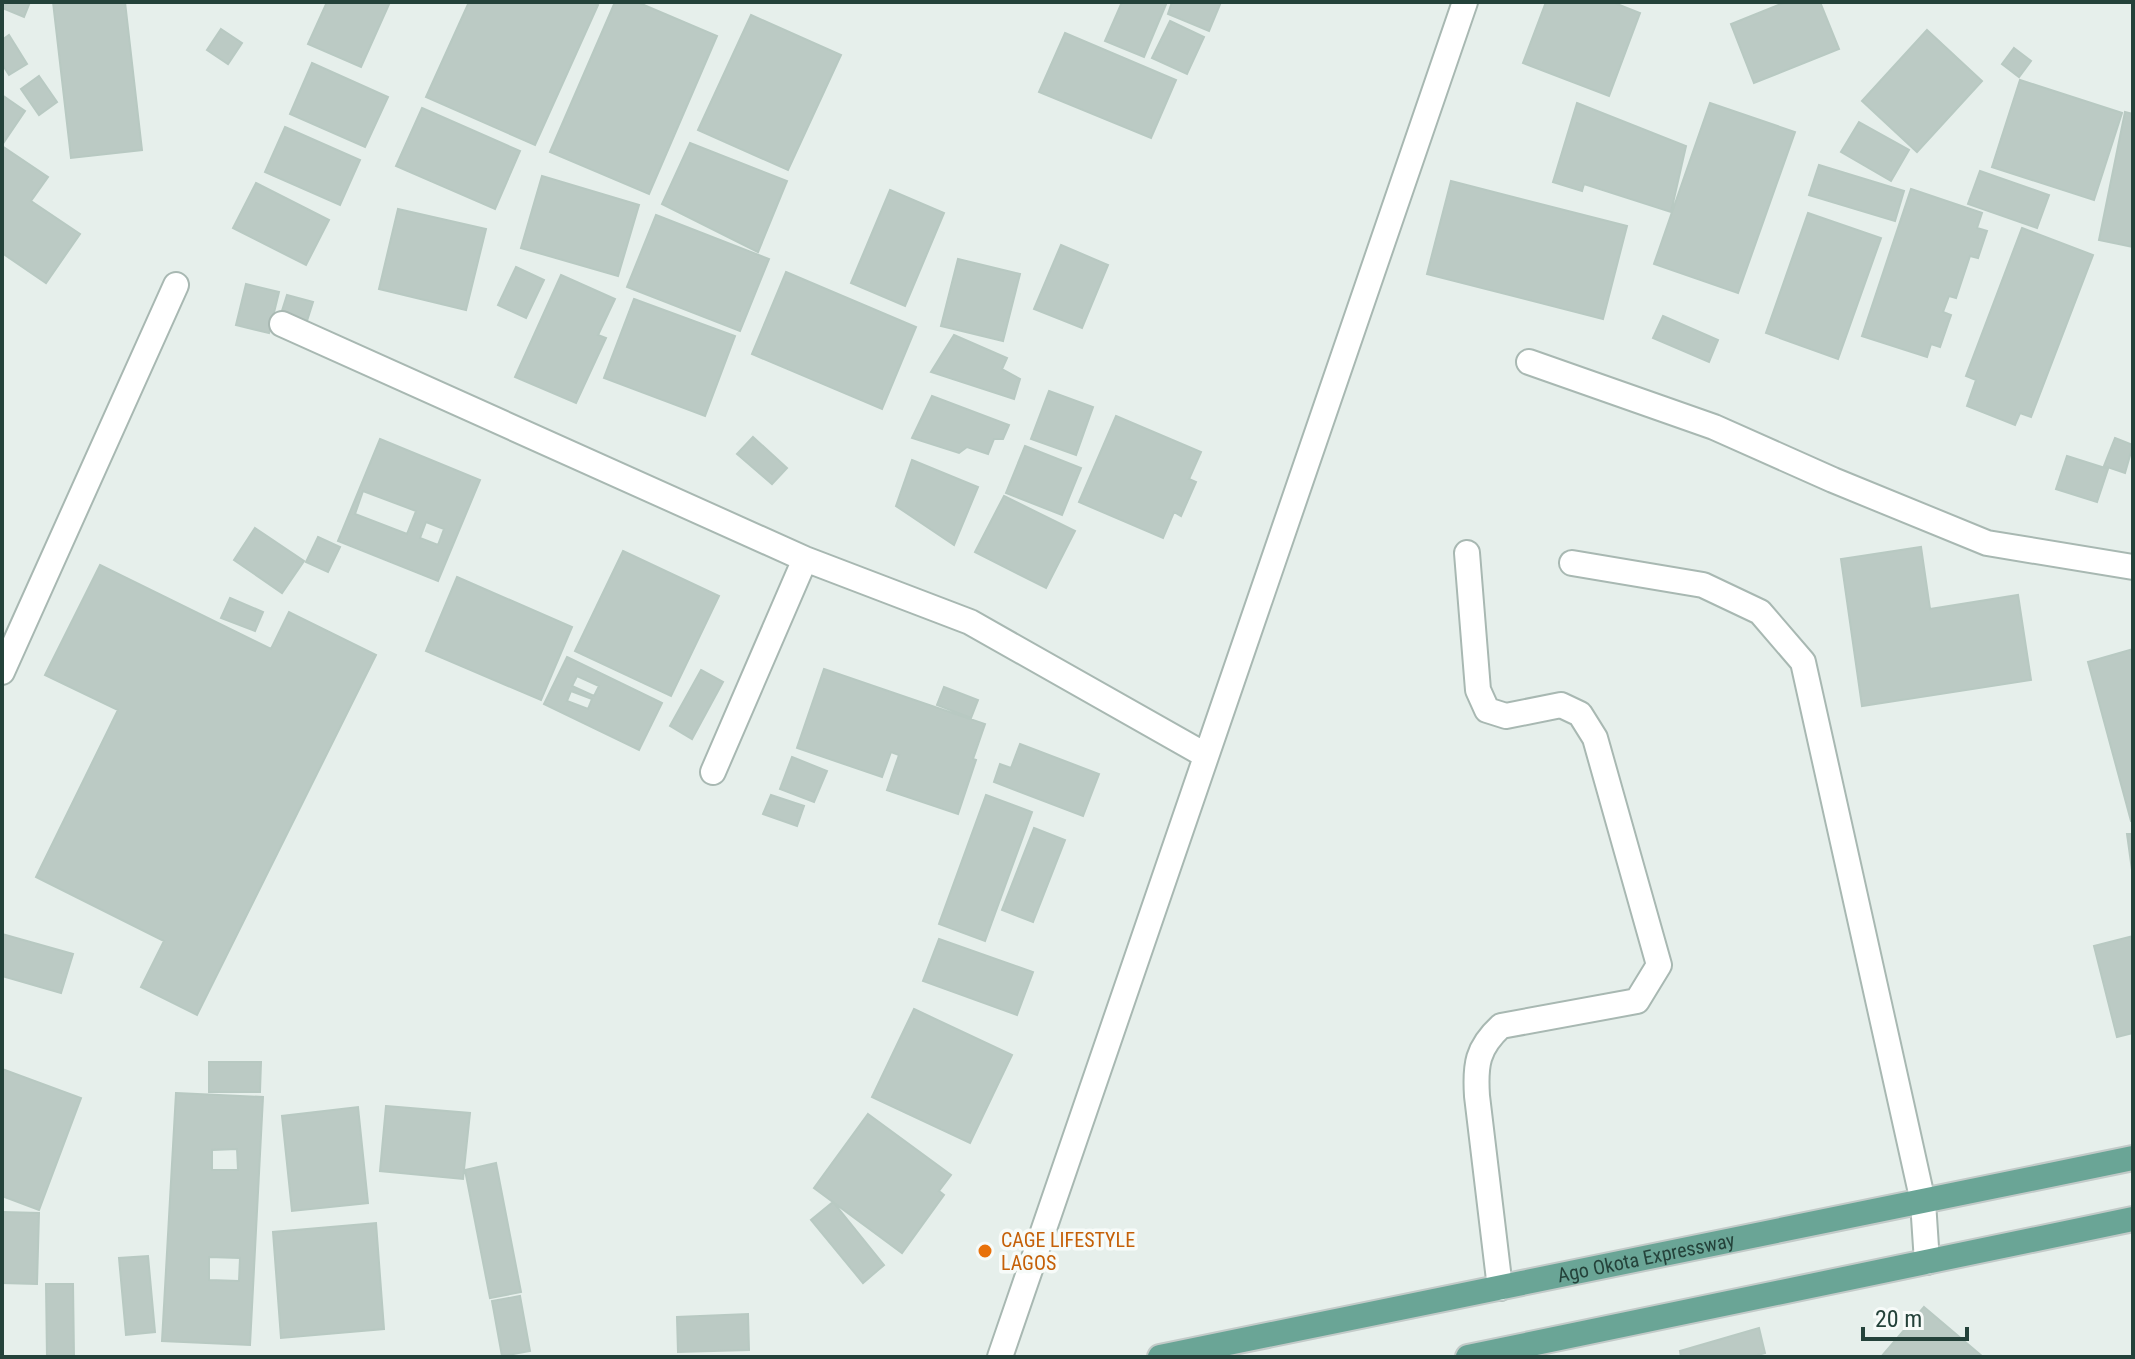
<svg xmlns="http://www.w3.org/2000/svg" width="2135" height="1359" viewBox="0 0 2135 1359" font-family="'Roboto Condensed',sans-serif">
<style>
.building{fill:#bbcac4;stroke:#b8c9c2;stroke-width:2;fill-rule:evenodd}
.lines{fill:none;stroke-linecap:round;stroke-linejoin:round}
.minor-casing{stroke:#a8b8b2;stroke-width:28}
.major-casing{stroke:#c2cac8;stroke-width:28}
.minor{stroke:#fff;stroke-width:24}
.major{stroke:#6aa596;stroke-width:24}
.food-dot{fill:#e8710a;stroke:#f7fbf9;stroke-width:3}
.labels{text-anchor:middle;stroke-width:7;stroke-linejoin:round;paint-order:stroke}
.food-label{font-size:20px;fill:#c56008;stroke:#f7fbf9;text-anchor:start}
.street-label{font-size:20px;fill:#24423a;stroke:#f7fbf9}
</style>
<rect width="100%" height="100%" fill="#e6efeb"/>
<path class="building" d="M3,2H30L24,17L2,8Z
M53,2H125L142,150L71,158Z
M327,2H390L361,67L308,44Z
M469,2H592L598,5L535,145L426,97Z
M615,2H637L717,36L649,194L550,152Z
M1122,2H1167L1144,57L1105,41Z
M1172,2H1221L1209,31L1168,14Z
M1546,2H1612L1640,13L1609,96L1523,63Z
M1786,2H1820L1839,49L1754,83L1731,24Z
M751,15L841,55L788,170L698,130Z
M1170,21L1204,37L1187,74L1152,58Z
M221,29L242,43L228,64L207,50Z
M1927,30L1982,81L1917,152L1862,101Z
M1065,33L1176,80L1151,138L1039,92Z
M9,35L27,64L9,75L2,64V40Z
M2014,48L2031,61L2019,77L2002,64Z
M312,63L388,97L365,147L290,114Z
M39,76L57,102L39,115L21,89Z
M2020,80L2122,113L2094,200L1992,167Z
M2,95L25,111L2,145Z
M1577,103L1686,146L1671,212L1584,184L1582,191L1553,182Z
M1710,103L1795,132L1738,293L1654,264Z
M422,108L520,151L495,209L396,166Z
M2125,112L2133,114V247L2099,240Z
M1859,122L1909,150L1891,181L1841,152Z
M285,127L360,160L340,205L265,172Z
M690,143L787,181L758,252L662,204Z
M2,146L48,177L31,201L80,234L46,283L2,253Z
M1819,165L1904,191L1895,221L1809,195Z
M1980,171L2049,195L2037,228L1968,204Z
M542,176L639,205L618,276L521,248Z
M1451,181L1627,226L1603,319L1427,274Z
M256,183L329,220L306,265L233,228Z
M1911,189L1982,213L1977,228L1987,231L1978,258L1970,256L1956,298L1949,296L1943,312L1951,315L1940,347L1931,344L1927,357L1862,336Z
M890,190L944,213L905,306L851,283Z
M398,209L486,229L466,310L379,289Z
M1808,213L1881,238L1838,359L1766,333Z
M656,215L769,259L740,331L627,287Z
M2022,228L2093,255L2031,417L2020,413L2015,425L1967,406L1976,380L1966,376Z
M1061,245L1108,265L1082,328L1034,309Z
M958,259L1020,274L1003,341L941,326Z
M516,267L544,280L526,318L498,305Z
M786,272L916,327L882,409L752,354Z
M561,275L615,299L598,335L606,338L576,403L515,377Z
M246,284L279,292L269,333L236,325Z
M287,295L313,302L306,324L280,317Z
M634,299L735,336L705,416L604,378Z
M1663,316L1718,340L1709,362L1653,338Z
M954,335L1007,358L1002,369L1020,379L1014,399L931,372Z
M1049,391L1093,407L1076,455L1031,439Z
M932,396L1009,425L1003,439H994L988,454L967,447L959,453L912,438Z
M1116,416L1201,452L1189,479L1196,482L1181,516L1174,512L1163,538L1079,502Z
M753,437L787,468L772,484L737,454Z
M2115,438L2133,445L2125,473L2104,466Z
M380,439L480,480L438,581L338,541ZM363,491L416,511L407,534L355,514ZM426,522L444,529L438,545L420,538Z
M1025,446L1081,468L1062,515L1006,493Z
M2067,456L2108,469L2097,502L2056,489Z
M912,460L978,487L954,545L896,506Z
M1004,496L1075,531L1046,588L975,552Z
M255,528L304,561L282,593L234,560Z
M318,537L340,547L328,572L306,562Z
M1921,547L1930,609L2018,595L2031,680L1862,706L1841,559Z
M623,551L719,596L671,696L575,651Z
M100,565L271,649L289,612L376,655L197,1015L141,987L164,941L36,877L118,710L45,675Z
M457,577L572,627L541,700L426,651Z
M230,598L263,612L255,631L221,618Z
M2133,649V821H2131L2088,662Z
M567,657L662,703L639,750L544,704ZM577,676L599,686L594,696L572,686ZM571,691L592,699L588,709L567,701Z
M824,669L985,724L973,759L976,760L958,814L887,790L899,755L891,752L882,777L797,748Z
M701,670L723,682L692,739L670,726Z
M944,687L978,700L971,718L937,705Z
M1020,744L1099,774L1083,816L994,782L1000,764L1011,768Z
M792,757L827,771L814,802L780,789Z
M771,795L804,806L797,826L763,814Z
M986,795L1032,812L985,941L939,924Z
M1034,828L1065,840L1033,922L1002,910Z
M2127,834H2133V870H2132Z
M2,934L73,954L61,993L2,976Z
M2133,936V1033L2117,1037L2094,946Z
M939,939L1033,972L1017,1015L923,981Z
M914,1009L1012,1055L970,1143L872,1097Z
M209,1062H261L260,1092H209Z
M2,1069L81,1098L39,1210L2,1196Z
M176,1093L263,1097L250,1345L162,1341ZM237,1149L238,1170H212V1150ZM209,1257L240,1258L239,1281L209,1280Z
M386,1106L470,1113L463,1179L380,1171Z
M358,1107L368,1203L292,1211L282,1116Z
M868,1114L951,1175L939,1191L944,1195L902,1253L814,1188Z
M496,1163L521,1292L490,1298L465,1170Z
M833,1202L884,1265L863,1283L811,1220Z
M3,1212L39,1213L37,1284L2,1283Z
M376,1223L384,1329L281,1338L273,1232Z
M148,1256L155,1332L126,1335L119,1258Z
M46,1284H73L74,1357H47Z
M520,1296L530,1351L502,1356L492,1301Z
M1924,1307L1983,1357H1881Z
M748,1314L749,1350L678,1352L677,1317Z
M1759,1328L1765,1353L1750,1357H1681L1680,1351Z"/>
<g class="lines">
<defs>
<path id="minor" d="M282,324L805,559L970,622L1205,755
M1529,362L1714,427L1833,480L1987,543L2133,567
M1467,553L1478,690L1487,710L1506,716L1561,705L1580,714L1595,738L1659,965L1637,1001L1501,1026C1477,1048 1475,1065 1477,1096L1500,1288
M1572,563L1703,585L1760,612L1803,662L1923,1202L1927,1262
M2,672L176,285
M713,772L805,559
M1000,1357L1465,2"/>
<g id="major">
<path id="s1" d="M1160,1357L2133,1158"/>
<path d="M1468,1357L2133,1219"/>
</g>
</defs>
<use href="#minor" class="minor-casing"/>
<use href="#major" class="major-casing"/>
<use href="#minor" class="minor"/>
<use href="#major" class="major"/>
</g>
<circle class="food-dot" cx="985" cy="1251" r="8"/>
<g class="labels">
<g class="food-label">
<text x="1001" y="1247">CAGE LIFESTYLE<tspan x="1001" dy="23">LAGOS</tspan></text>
</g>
<g class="street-label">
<text dy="7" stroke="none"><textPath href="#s1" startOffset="496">Ago Okota Expressway</textPath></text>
</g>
</g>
<rect width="2135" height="1359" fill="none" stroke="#24423a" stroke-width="8"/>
<path d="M1863 1327v12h104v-12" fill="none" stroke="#24423a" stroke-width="4"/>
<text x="1875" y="1327" font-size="24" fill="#24423a" stroke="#f7fbf9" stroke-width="6" paint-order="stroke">20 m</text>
</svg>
